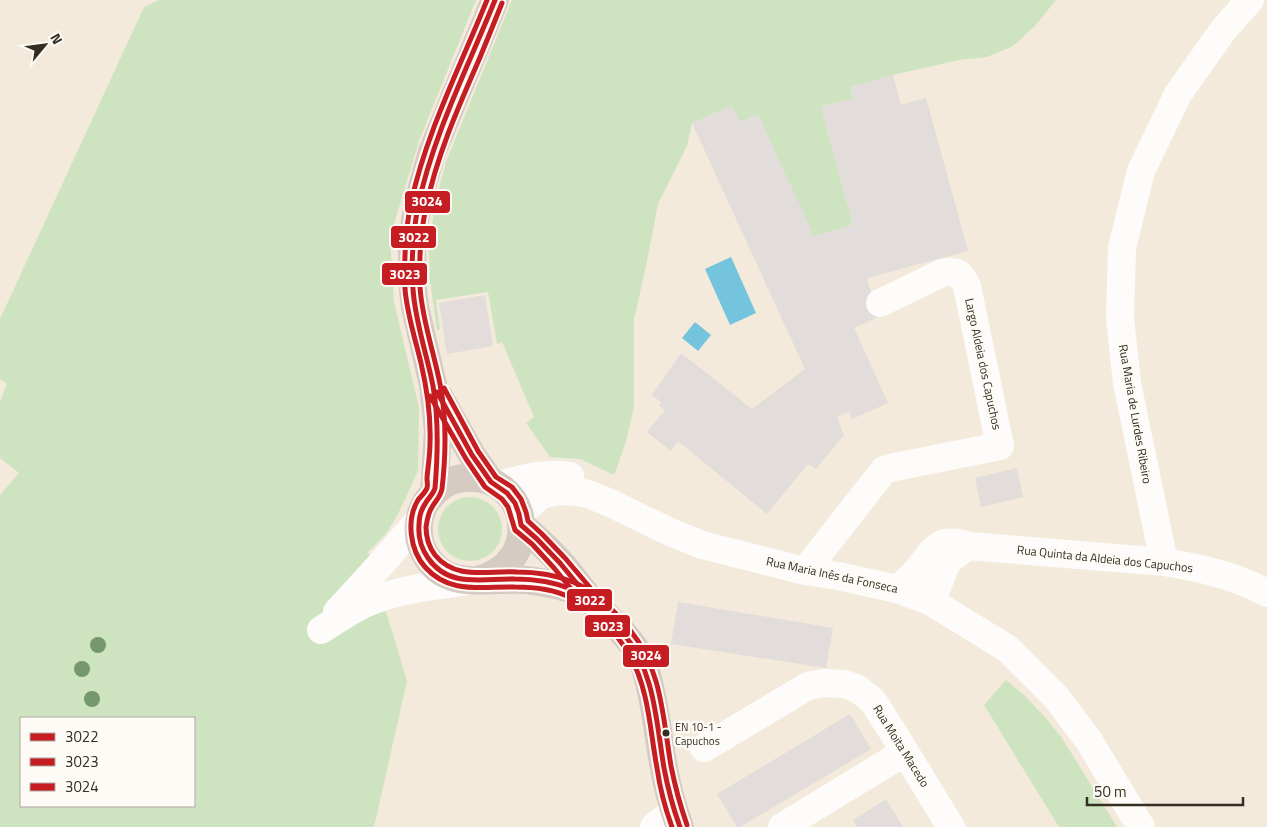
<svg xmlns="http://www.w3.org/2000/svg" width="1267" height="827" viewBox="0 0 1267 827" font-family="'Titillium Web',sans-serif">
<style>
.green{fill:#cee4c1;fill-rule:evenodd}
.water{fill:#74c4dd}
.building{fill:#e2dcda}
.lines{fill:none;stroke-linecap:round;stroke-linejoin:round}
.minor{stroke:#fdfcfa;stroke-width:28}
.major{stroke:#d5cbc3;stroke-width:28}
.bus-1-casing{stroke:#fefbf6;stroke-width:9}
.bus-2-casing{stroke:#fefbf6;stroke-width:9}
.bus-3-casing{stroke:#fefbf6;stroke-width:9}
.bus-1{stroke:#c61d23;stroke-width:5}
.bus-2{stroke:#c61d23;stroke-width:5}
.bus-3{stroke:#c61d23;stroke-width:5}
.tree{fill:#74976b}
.bus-dot{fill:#332d22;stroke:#fefbf6;stroke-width:2}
.labels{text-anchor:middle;stroke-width:5;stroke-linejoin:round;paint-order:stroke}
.bus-label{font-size:11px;fill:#332d22;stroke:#fefbf6;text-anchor:start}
.street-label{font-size:12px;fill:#332d22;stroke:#fefbf6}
.line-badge{stroke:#fefbf6;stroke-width:2}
.badge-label{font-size:14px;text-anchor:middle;font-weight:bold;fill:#fff}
</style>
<rect width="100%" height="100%" fill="#f3eadb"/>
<path class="green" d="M159,0H476L419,141L390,237L394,302L419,407L418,471L398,514L386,534L368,552L407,681L374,827H0V495L19,473L0,458V402L7,384L0,379V319L144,7ZM21,718H194V806H21Z
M512,0H1056L1034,27L1013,46L987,57L959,60L893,75L850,87L853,98L821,107L853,225L814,236L739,122L732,106L692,123L687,146L658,204L647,261L634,320V406L626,442L614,475L580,459L550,457L526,423L534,417L502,342L497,344L488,292L436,300L440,330H437L430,281L429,248L435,203L446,162Z
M438 529a32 32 0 1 1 64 0a32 32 0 1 1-64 0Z
M1006,680L1023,694L1044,716L1062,738L1117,827H1059L984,705Z"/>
<path class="water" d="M731,257L756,313L730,325L705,269Z
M695,322L711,335L698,351L682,338Z"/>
<path class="building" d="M893,75L901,105L926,98L968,251L867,278L878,317L854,328L888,403L852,419L849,412L837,417L844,435L816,469L808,464L767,514L678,441L671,451L647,432L665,410L659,405L661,402L652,395L681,353L752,409L805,369L692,123L732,106L739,122L758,114L814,236L853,225L821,107L853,98L850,87Z
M485,295L493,346L447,354L439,303Z
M1017,468L1023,497L981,507L975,478Z
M678,602L833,628L826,668L671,644Z
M850,714L871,749L740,827H737L717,794Z
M886,799L903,827H857L853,820Z"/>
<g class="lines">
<path class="minor" d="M498,486C521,478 546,472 570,476
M519,514L541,495L558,491L577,492L588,494L608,502L670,532L702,545L805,571L838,576L897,589L930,601L1008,649L1056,697L1089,741L1141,827
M1164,562L1127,383L1120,318L1122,248L1141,171L1178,94L1224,29L1250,0
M805,571L884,470L890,468L1000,446L967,286C960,273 957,270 942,273L880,303
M897,589C903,584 910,579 915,573C934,551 936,535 969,546L1164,562C1201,568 1233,575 1267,593
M930,601L936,590L947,562L958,553L969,546
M337,612L381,564L419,520
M321,630C335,621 349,612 364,604C397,589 433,586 469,581
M704,748L808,686L823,683L844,684L858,689L873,701L894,734L951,827
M654,827L674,811
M782,827L905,752"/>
<path class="major" d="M440,398L472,455L491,482
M434,493L438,431L433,385L415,307L413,290L412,251L415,220L422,187L432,152L495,0
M521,525C535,537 548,549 560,562C571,574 580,588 591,600C610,622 635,639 645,668C657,705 658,745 667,783C670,798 675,813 680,827
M477,580C546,563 529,473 465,478C448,479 437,488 427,501C417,515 416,536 424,552C444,593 491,577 527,580C541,582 558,584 572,590C578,593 585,597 591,601"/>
<defs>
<path id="bus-1" d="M495,0C468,67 433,135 418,206C413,233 411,261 413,289C415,322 427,354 433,386C439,420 438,453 435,488C433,495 428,498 425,504C421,510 419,518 419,525C418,537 421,548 428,558C449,589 484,578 515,579C533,579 554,582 571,589C592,598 609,616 623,633C655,671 656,721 664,768C668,789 673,808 680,827
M437,392L472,455L491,482L507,493L515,503L519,514L521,525L537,539L560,563L592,602"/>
<path id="bus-2" d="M487,0C460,67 426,133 411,203C405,231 404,260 405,289C407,314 415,338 421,363C427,389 431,416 430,443C430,455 428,466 427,478C427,481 428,485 427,488C425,493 421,496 418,500C406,520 410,550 425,567C450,595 482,586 515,587C533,587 553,589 569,597C592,607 618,634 630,656C649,690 650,731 657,768C660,789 665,808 672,827
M430,396L466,459L485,487L502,499L508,507L515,530L532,544L554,568L586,607"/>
<path id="bus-3" d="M502,3C494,23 486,43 478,62C457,110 436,158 426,208C420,234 419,261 420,287C422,320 434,352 440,384C447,419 446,454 442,489C440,498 435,501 431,509C428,514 427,521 426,527C426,537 429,547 435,555C456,581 489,570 517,572C535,572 556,575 573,582C596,591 615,611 630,630C662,669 663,719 671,766C675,786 680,805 687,825
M444,388L478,451L496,477L512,487L521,499L526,512L528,521L542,534L565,558L598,597"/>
</defs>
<use href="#bus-1" class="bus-1-casing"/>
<use href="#bus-2" class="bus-2-casing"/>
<use href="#bus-3" class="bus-3-casing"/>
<use href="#bus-1" class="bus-1"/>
<use href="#bus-2" class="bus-2"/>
<use href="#bus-3" class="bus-3"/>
</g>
<g class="tree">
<circle cx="98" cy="645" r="8"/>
<circle cx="82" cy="669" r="8"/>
<circle cx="92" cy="699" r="8"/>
</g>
<circle class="bus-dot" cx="666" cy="733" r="4.5"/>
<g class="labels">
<g class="bus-label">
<text x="675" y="731">EN 10-1 -<tspan x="675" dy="14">Capuchos</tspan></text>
</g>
<g class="street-label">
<text transform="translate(983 364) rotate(78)" y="4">Largo Aldeia dos Capuchos</text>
<text transform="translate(1135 414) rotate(80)" y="4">Rua Maria de Lurdes Ribeiro</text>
<text transform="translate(1105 559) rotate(6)" y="4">Rua Quinta da Aldeia dos Capuchos</text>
<text transform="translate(832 575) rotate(12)" y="4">Rua Maria Inês da Fonseca</text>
<text transform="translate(901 746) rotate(58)" y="4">Rua Moita Macedo</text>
</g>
</g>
<g class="line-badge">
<rect x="404" y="190" width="47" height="24" rx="5" fill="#c61d23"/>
<rect x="390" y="225" width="47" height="24" rx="5" fill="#c61d23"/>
<rect x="381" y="262" width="47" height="24" rx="5" fill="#c61d23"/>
<rect x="566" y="588" width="47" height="24" rx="5" fill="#c61d23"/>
<rect x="584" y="614" width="47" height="24" rx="5" fill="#c61d23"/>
<rect x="622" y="644" width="48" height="24" rx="5" fill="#c61d23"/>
</g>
<g class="badge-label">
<text x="427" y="206">3024</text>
<text x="414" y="242">3022</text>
<text x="405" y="279">3023</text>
<text x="590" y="605">3022</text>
<text x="608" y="631">3023</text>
<text x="646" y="660">3024</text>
</g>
<rect x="20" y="717" width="175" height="90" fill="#fefbf6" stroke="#ada9a1"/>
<rect x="30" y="733" width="25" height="8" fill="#c61d23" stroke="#ada9a1"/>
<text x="65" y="742" font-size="15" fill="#332d22">3022</text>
<rect x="30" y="758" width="25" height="8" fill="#c61d23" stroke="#ada9a1"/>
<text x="65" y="767" font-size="15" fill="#332d22">3023</text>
<rect x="30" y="783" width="25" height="8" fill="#c61d23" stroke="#ada9a1"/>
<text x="65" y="792" font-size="15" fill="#332d22">3024</text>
<g transform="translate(45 45) rotate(61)" stroke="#fefbf6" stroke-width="4" paint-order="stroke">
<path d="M0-4L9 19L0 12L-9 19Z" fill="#332d22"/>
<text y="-8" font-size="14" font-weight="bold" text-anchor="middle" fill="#332d22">N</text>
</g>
<path d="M1087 797v8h156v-8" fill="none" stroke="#332d22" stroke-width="2.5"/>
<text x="1094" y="797" font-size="15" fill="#332d22" stroke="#fefbf6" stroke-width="4" paint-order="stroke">50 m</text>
</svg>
